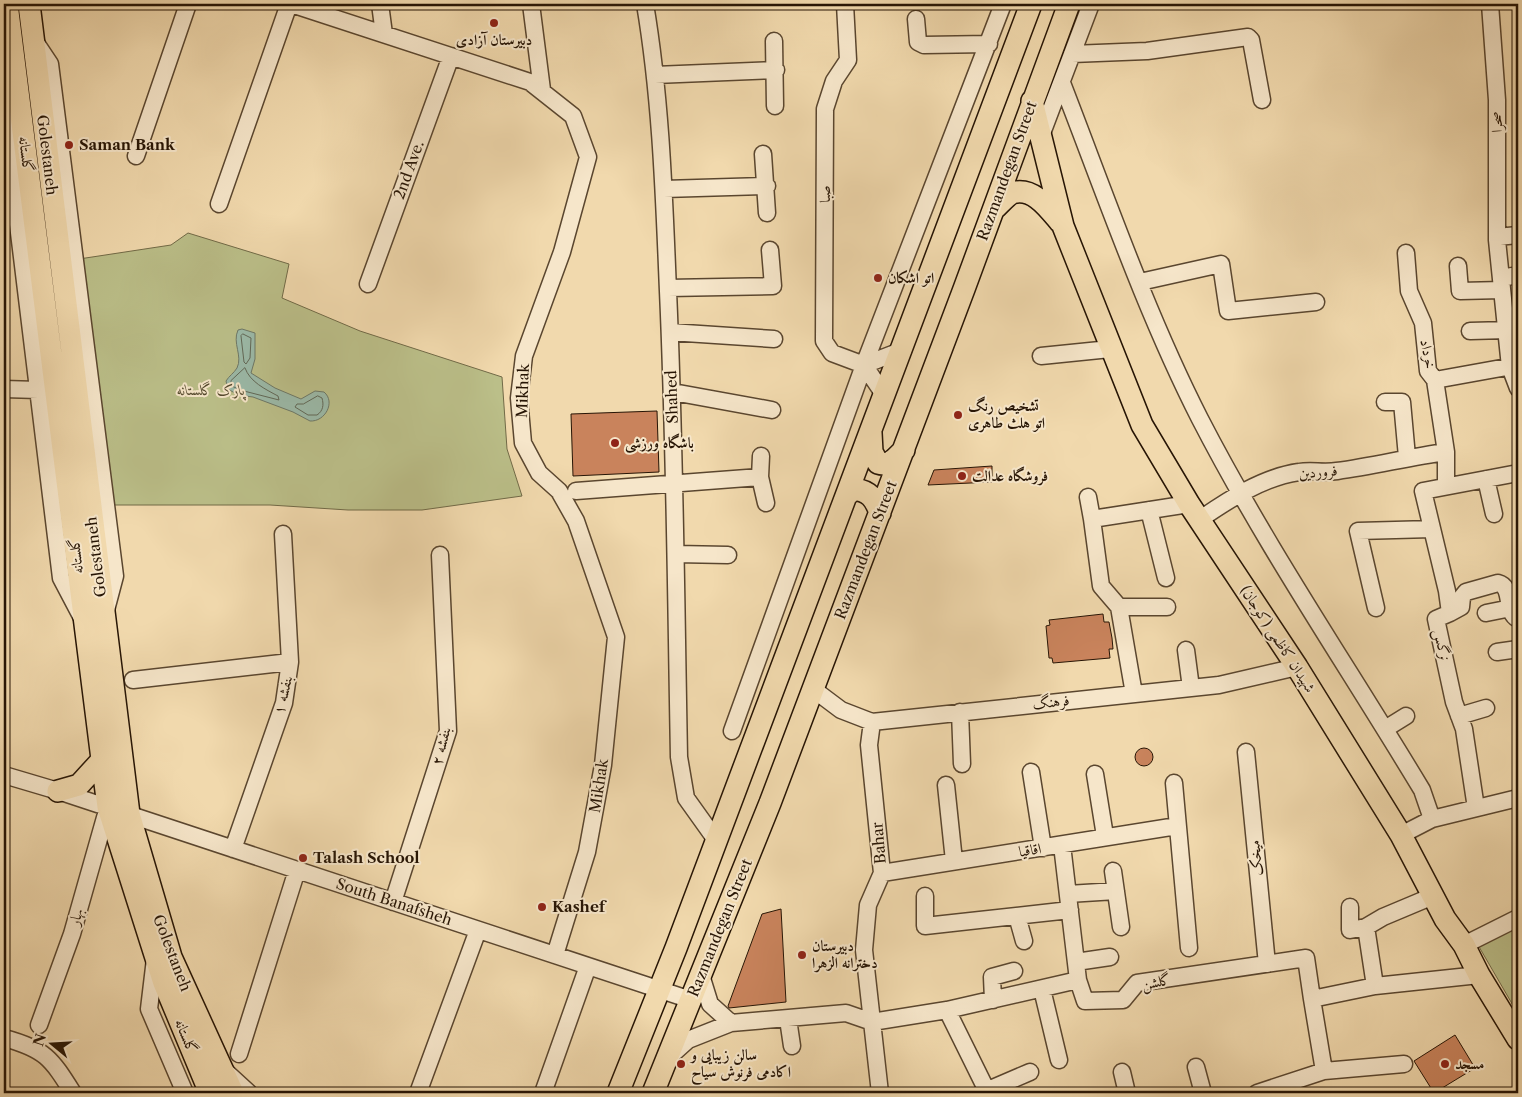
<svg xmlns="http://www.w3.org/2000/svg" width="1522" height="1097" viewBox="0 0 1522 1097" font-family="'Libre Caslon Text',Amiri,serif">
<style>
.green{fill:#bbbf89;stroke:#716a47}
.water{fill:#9bbaa9;stroke:#6d7867}
.lines{fill:none;stroke-linecap:round;stroke-linejoin:round}
.shore{stroke:#616857;stroke-width:1}
.building{fill:#c9835c;stroke:#271505}
.minor-casing{stroke:#5a462f;stroke-width:19}
.major-casing{stroke:#271505;stroke-width:24}
.minor{stroke:#f6e6ca;stroke-width:16}
.major{stroke:#f1d9ad;stroke-width:21}
.poi-dot{fill:#8f2418;stroke:#f6e6ca;stroke-width:2}
.labels{text-anchor:middle;stroke-width:4;stroke-linejoin:round;paint-order:stroke}
.poi-label{font-size:15px;font-weight:bold;fill:#271505;stroke:#f6e6ca;text-anchor:start}
.street-label{font-size:15px;fill:#271505;stroke:#f6e6ca}
.park-label{font-size:15px;font-style:italic;fill:#53482d;stroke:#f6e6ca}
</style>
<rect width="100%" height="100%" fill="#f1d9ad"/>
<filter id="stains"><feTurbulence type="fractalNoise" baseFrequency=".004" numOctaves="4"/><feColorMatrix values="0 0 0 0 .2 0 0 0 0 .09 0 0 0 0 .02 0 0 0 .5 -.17"/></filter>
<radialGradient id="worn" r=".72"><stop offset=".6" stop-color="#630" stop-opacity="0"/><stop offset="1" stop-color="#630" stop-opacity=".3"/></radialGradient>
<path class="green" d="M188,233L289,264L282,298L360,331L502,377L507,449L522,496L422,510H348L270,505H111L79,259L171,245Z
M1518,926V1014L1478,945Z"/>
<path class="water" d="M242,329L255,333V359L251,373L275,388L301,399L315,391L324,392C336,402 325,422 310,421L293,412L253,397L238,395L228,389L226,381C229,376 234,373 237,368C243,356 232,343 238,330Z"/>
<g class="lines">
<path class="shore" d="M243,334L251,338L250,358L246,364L244,362L241,336Z
M245,368C250,382 265,389 278,396L279,400L240,390L232,386L231,381Z
M318,396L322,398C324,405 323,411 317,415H308L295,407L297,404H303Z"/>
</g>
<path class="building" d="M657,411L659,472L573,476L571,414Z
M992,466V482L928,485L934,470Z
M1103,614L1104,622H1109L1112,638L1113,649H1109L1110,658L1053,663L1052,658H1049L1046,626L1050,625L1049,620Z
M1135 757a9 9 0 1 1 18 0a9 9 0 1 1-18 0Z
M781,909L786,1002L729,1008L728,1006L762,914Z
M1455,1035L1475,1068L1434,1093L1414,1061Z"/>
<g class="lines">
<defs>
<path id="minor" d="M291,4L530,82L573,116L588,157L562,252L524,356L519,398L523,443L539,473L559,491L576,521L616,637L603,765L587,852L555,955
M380,4L384,34
M531,4L542,90
M645,4C661,99 664,195 668,291C675,446 676,602 679,757L686,798L716,840
M845,4L848,60L834,81L825,109L824,341L832,353L864,365L885,396
M1490,4L1497,100V240L1510,367L1518,388
M916,19L918,42L924,45L989,44
M34,40L50,64L115,576L106,610
M774,41L775,106
M1072,54L1147,51L1248,37L1251,40L1262,100
M655,75L776,70
M1062,83C1105,194 1146,313 1200,419C1266,547 1348,667 1422,790L1432,819
M4,109L61,578L81,616
M1041,136L1091,4
M763,154L767,213
M136,156L188,4
M664,189L767,186
M219,204L289,4
M1497,237L1518,235
M1406,253L1409,291L1423,323L1428,371L1435,380L1446,452V486
M1458,266L1460,291L1502,290
M1501,278L1518,275
M1140,282L1221,264L1228,311L1316,302
M368,284L451,56
M668,288L773,286L770,250
M1470,331L1507,330
M670,332L774,339
M1041,356L1110,349
M864,365L903,350
M1435,380L1518,365
M4,389L38,390
M673,392L772,410
M1385,402H1402L1407,457
M761,456L760,477L766,503
M1486,479L1494,514
M576,491L760,477
M1088,497L1092,519
M1149,510L1166,578
M1199,520C1228,500 1263,477 1299,472C1311,470 1324,473 1337,471C1374,466 1409,457 1446,452
M676,554L728,555
M1119,607H1167
M1376,608L1358,531L1432,529
M1450,613L1461,607L1462,597L1466,592L1498,583C1514,587 1504,612 1518,619
M1486,613L1511,608
M1186,650L1191,688
M1497,652L1518,649
M133,680L290,662
M813,689L841,710L872,722L1219,685L1297,667
M1134,694L1119,607L1101,586L1092,519L1189,504
M960,712L962,764
M1459,716L1486,708
M872,722L869,745L882,873L868,905L864,950L880,1093
M1385,729L1406,716
M732,731L864,365L1003,4
M1246,752L1267,964
M1031,772L1043,848
M1095,774L1105,836
M4,775L58,791L691,1000
M1174,783L1189,948
M946,785L954,861
M1476,808L1464,729L1454,702L1436,619L1450,613L1447,591L1423,491L1518,473
M1401,835L1432,819L1518,798
M1062,845L1078,980
M233,849L284,703L290,662L283,534
M1113,871L1121,927
M882,873L1177,826
M1068,894L1116,891
M925,896V926L1070,910
M393,902L448,731L440,555
M1350,907V930L1366,927L1383,917L1433,896
M1017,916L1024,941
M1366,927L1375,986
M1464,945L1518,918
M155,959L149,1009L185,1093
M1076,962L1110,957
M701,975L710,1004L731,1023
M1042,989L1059,1060
M1312,999L1324,1071
M993,1000L992,977L1014,971
M947,1010L988,1093
M788,1019L792,1046
M39,1025L72,934L108,807
M4,1038C45,1049 51,1058 73,1093
M239,1054L297,870
M668,1058L688,1040L731,1023L846,1013L872,1022L947,1010L1078,980L1085,1001L1123,1000L1137,983L1306,958L1312,999L1375,986L1479,975
M1196,1067L1203,1093
M225,1071L249,1093
M1122,1072L1127,1093
M988,1090L1030,1072
M418,1093L478,930
M543,1093L588,966
M1257,1093L1324,1071L1404,1064"/>
<path id="major" d="M7,4L108,807L164,983L210,1093
M29,4L129,814L171,957L233,1093
M1032,101L1063,226L1142,425L1189,504L1297,667L1401,835L1445,919L1464,945L1479,975L1518,1039
M994,209C999,205 1006,196 1012,193C1033,186 1049,209 1060,222
M871,433L872,452L878,463C890,467 896,457 904,450
M847,495L854,489C869,491 875,498 880,513
M58,791L79,785L101,761
M618,1093L676,948L1031,4
M653,1093L770,803L964,289L1069,4"/>
</defs>
<use href="#minor" class="minor-casing"/>
<use href="#major" class="major-casing"/>
<use href="#minor" class="minor"/>
<use href="#major" class="major"/>
</g>
<g class="poi-dot">
<circle cx="494" cy="23" r="5"/>
<circle cx="69" cy="145" r="5"/>
<circle cx="878" cy="278" r="5"/>
<circle cx="958" cy="415" r="5"/>
<circle cx="615" cy="443" r="5"/>
<circle cx="962" cy="476" r="5"/>
<circle cx="303" cy="858" r="5"/>
<circle cx="542" cy="907" r="5"/>
<circle cx="802" cy="955" r="5"/>
<circle cx="681" cy="1064" r="5"/>
<circle cx="1445" cy="1064" r="5"/>
</g>
<g class="labels">
<g class="poi-label">
<text x="494" y="45" text-anchor="middle">دبیرستان آزادی</text>
<text x="79" y="150">Saman Bank</text>
<text x="888" y="283">اتو اشکان</text>
<text x="968" y="411">تشخیص رنگ<tspan x="968" dy="17">اتو هلث طاهری</tspan></text>
<text x="625" y="448">باشگاه ورزشی</text>
<text x="972" y="481">فروشگاه عدالت</text>
<text x="313" y="863">Talash School</text>
<text x="552" y="912">Kashef</text>
<text x="812" y="951">دبيرستان<tspan x="812" dy="17">دخترانه الزهرا</tspan></text>
<text x="691" y="1060">سالن زیبایی و<tspan x="691" dy="17">اکادمی فرنوش سیاح</tspan></text>
<text x="1455" y="1069">مسجد</text>
</g>
<g class="street-label">
<text transform="translate(1497 122) rotate(-90)" y="5">صحرا</text>
<text transform="translate(26 154) rotate(83)" y="5">گلستانه</text>
<text transform="translate(47 155) rotate(83)" y="5">Golestaneh</text>
<text transform="translate(409 170) rotate(-70)" y="5">2nd Ave.</text>
<text transform="translate(1007 171) rotate(-70)" y="5">Razmandegan Street</text>
<text transform="translate(825 194) rotate(-90)" y="5">صبا</text>
<text transform="translate(1428 354) rotate(79)" y="5">خرداد</text>
<text transform="translate(523 391) rotate(-88)" y="5">Mikhak</text>
<text transform="translate(672 397) rotate(-92)" y="5">Shahed</text>
<text transform="translate(1318 472) rotate(-5)" y="5">فروردین</text>
<text transform="translate(866 550) rotate(-69)" y="5">Razmandegan Street</text>
<text transform="translate(76 556) rotate(-97)" y="5">گلستانه</text>
<text transform="translate(96 557) rotate(-97)" y="5">Golestaneh</text>
<text transform="translate(1278 639) rotate(57)" y="5">شهیدان کاظمی (کوجان)</text>
<text transform="translate(1442 645) rotate(78)" y="5">نرگس</text>
<text transform="translate(283 695) rotate(-77)" y="5">بنفشه ۱</text>
<text transform="translate(1051 702) rotate(-6)" y="5">فرهنگ</text>
<text transform="translate(441 746) rotate(-76)" y="5">بنفشه ۲</text>
<text transform="translate(599 786) rotate(-81)" y="5">Mikhak</text>
<text transform="translate(879 843) rotate(-95)" y="5">Bahar</text>
<text transform="translate(1030 850) rotate(-9)" y="5">اقاقیا</text>
<text transform="translate(1256 858) rotate(-96)" y="5">میخک</text>
<text transform="translate(394 902) rotate(18)" y="5">South Banafsheh</text>
<text transform="translate(76 917) rotate(-74)" y="5">بهار</text>
<text transform="translate(720 928) rotate(-68)" y="5">Razmandegan Street</text>
<text transform="translate(172 953) rotate(69)" y="5">Golestaneh</text>
<text transform="translate(1156 982) rotate(-12)" y="5">گلشن</text>
<text transform="translate(186 1036) rotate(67)" y="5">گلستانه</text>
</g>
<g class="park-label">
<text x="211" y="395">پارک گلستانه</text>
</g>
</g>
<rect width="1522" height="1097" fill="none" stroke="#f1d9ad" stroke-width="20"/>
<rect x="5" y="5" width="1512" height="1087" fill="none" stroke="#271505" stroke-width="2.5"/>
<rect x="10" y="10" width="1502" height="1077" fill="none" stroke="#271505"/>
<g transform="translate(52 1044) rotate(288)" stroke="#f6e6ca" stroke-width="4" paint-order="stroke">
<path d="M0-4L9 19L0 12L-9 19Z" fill="#271505"/>
<text y="-8" font-size="14" font-weight="bold" text-anchor="middle" fill="#271505">N</text>
</g>
<rect width="100%" height="100%" filter="url(#stains)"/>
<rect width="100%" height="100%" fill="url(#worn)"/>
</svg>
